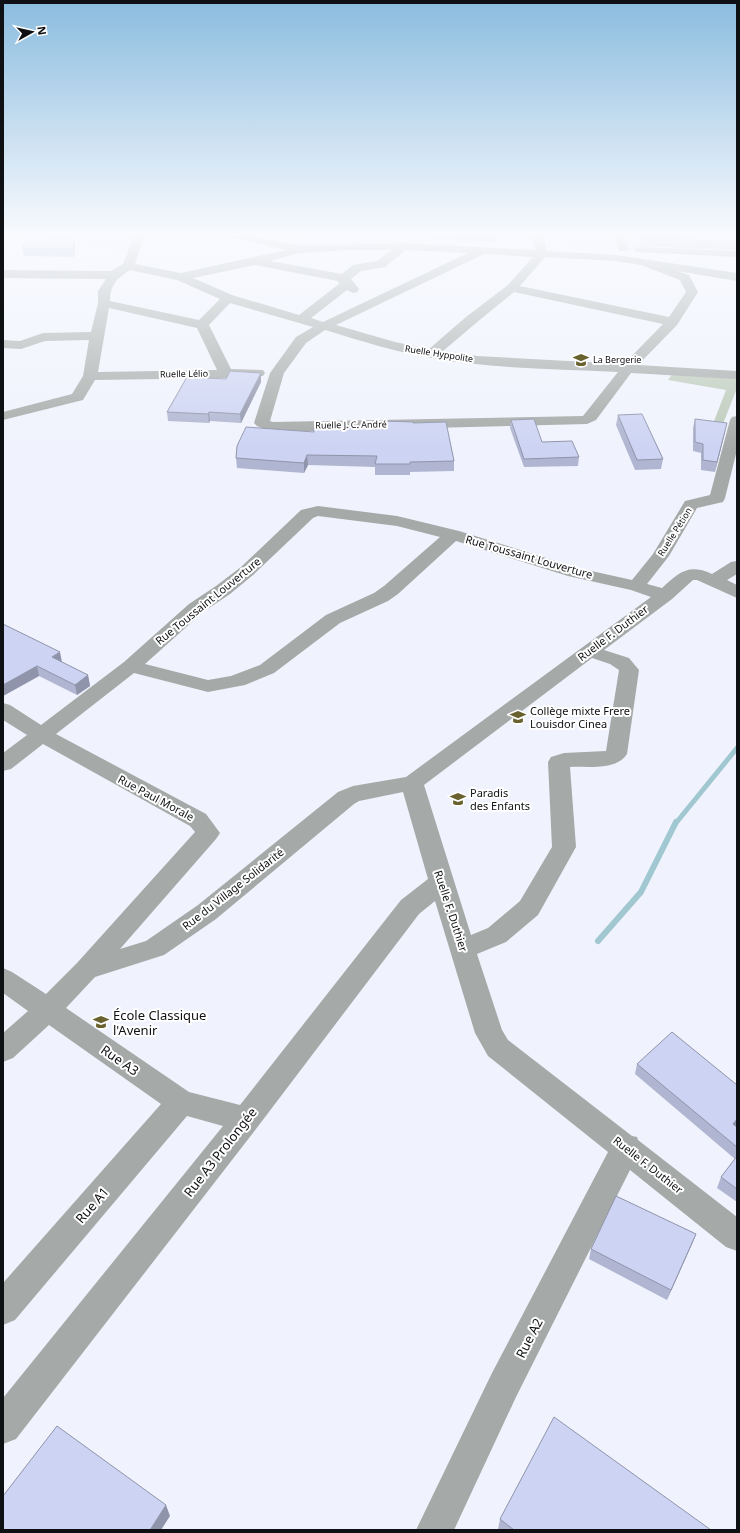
<svg xmlns="http://www.w3.org/2000/svg" width="740" height="1533" viewBox="0 0 740 1533" font-family="'Noto Sans',sans-serif">
<style>
.built{fill:#e3e7f8}
.green{fill:#bccab9}
.lines{fill:none;stroke-linecap:round;stroke-linejoin:round}
.stream-far1{stroke:#a1c8d1;stroke-width:5}
.stream{stroke:#a1c8d1;stroke-width:6}
.minor{fill:#a5a9a7;fill-rule:evenodd}
.wall{fill:#b0b6d1}
.shaded-wall{fill:#9094aa}
.building{fill:#cdd4f3;stroke:#9094aa}
.labels{text-anchor:middle;stroke-width:4;stroke-linejoin:round;paint-order:stroke}
.far-street-label{font-size:9px;fill:#0f1013;stroke:#fff}
.far-poi-label{font-size:9px;fill:#0f1013;stroke:#fff;text-anchor:start}
.street-label{font-size:11px;fill:#0f1013;stroke:#fff}
.poi-label{font-size:11px;fill:#0f1013;stroke:#fff;text-anchor:start}
.near-poi-label{font-size:13px;fill:#0f1013;stroke:#fff;text-anchor:start}
.near-street-label{font-size:13px;fill:#0f1013;stroke:#fff}
</style>
<rect width="100%" height="100%" fill="#f0f3fd"/>
<path class="built" d="M3,235H146L134,253L3,236Z
M307,235H737V254L398,240H380L362,245L303,246Z"/>
<path class="green" d="M674,372L737,377V388L721,429H711L726,390L668,380Z"/>
<g class="lines">
<path class="stream-far1" d="M676,823L737,748"/>
<path class="stream" d="M598,941L641,892L676,822"/>
<path class="minor" d="M134,235H145L135,264L181,273L286,250L231,237L230,235H248L301,246L403,243L535,250L532,235H543L547,251L616,255L737,273V281L677,271L689,275L698,292L677,325L638,365L737,371V379L631,373L596,420L587,424L271,432L257,426L254,423L270,373L296,337L313,327L230,303L209,325L231,369L263,370L265,373L263,376L226,378L95,380L83,400L3,420V412L72,394L83,376L89,340L45,341L21,349L3,348V340L20,341L43,333L91,332L98,303V291L106,279L3,278V270L111,271L123,264ZM350,250H391L377,261L353,265L342,274L270,261L299,253ZM406,250L468,253L323,322L311,318L347,290L353,293L357,292L359,289L351,279L361,271L385,267ZM484,254L533,257L508,285L466,317L429,349L395,342L336,325ZM545,257L616,261L641,265L680,280L686,292L669,317L520,286ZM255,265L338,281L339,284L299,315L232,295L193,278ZM130,270L177,280L220,299L199,320L110,301C110,285 117,278 130,270ZM514,292L663,324L624,364L477,356L443,351L476,323ZM109,308L197,328L217,370L98,372ZM325,330C361,341 396,352 432,358C493,369 556,369 618,372L583,416L273,422L270,421L284,373L306,343Z
M614,235H624L629,249L627,251H619Z
M640,247L737,251V257L636,252L634,250L636,248Z
M737,416V450L725,498L723,502L697,508L669,556L647,584L662,588C679,573 688,563 712,574L731,562L737,561V574L727,580L737,585V598L697,580H693L672,599L604,650L629,658L639,670L627,754C616,771 588,766 570,767L576,847L538,915L506,942L477,954L502,1030L508,1040L632,1136L637,1137L638,1140L737,1217V1251L726,1247L630,1170L516,1397L454,1530H416L492,1373L608,1152L488,1056L475,1033L435,901L419,914L256,1129L16,1439L3,1444V1398L223,1126L187,1116L15,1320L3,1325V1283L161,1104L49,1025L13,1058L3,1062V1033L28,1011L3,993V968L12,972L46,994L77,963L195,832L190,826L43,744L11,769L3,771V753L27,735L3,720V703L10,705L41,725L124,662L189,604L216,586L241,567L301,510L318,506L397,516L459,531L578,568L632,580L653,554L685,501L710,495L730,420L732,417ZM318,516L397,526L440,537L384,586L374,593L326,615L260,665L231,676L208,680L145,664L203,612L230,594L253,575L313,518ZM456,541L568,576L631,590L651,597L406,777L353,786L338,792L198,905L146,941L120,949L216,839L220,833L206,814L56,734L134,673L208,692L245,685L274,673L340,623L388,601L398,594ZM592,658L610,664L619,670L606,751L564,753L551,757L548,762L552,847L520,901L488,928L471,935L424,785ZM403,792L428,879L401,900L240,1105L189,1092L66,1008L95,977L164,955L216,919L354,804L359,801Z"/>
</g>
<path class="wall" d="M398,235H497L496,242L398,237Z
M640,235H737V250L641,246Z
M74,239L75,246L74,257L24,256L22,248Z
M261,382L241,423L210,421L209,423L168,421L167,412Z
M618,415L663,459L661,469L635,470L616,425Z
M695,419L725,432L715,472L701,470V453L693,451V428Z
M511,420L542,442L579,457L578,466L524,467L510,428Z
M413,423L454,461V471L410,472V475H375V467L308,465L304,473L237,468L236,458L313,432V429H380Z
M3,624L62,662L88,675L90,686L77,695L39,676L3,696Z
M637,1064L737,1127V1202L717,1188L721,1177L735,1159L635,1074Z
M696,1234L692,1244L667,1300L589,1259L591,1249Z
M500,1519L711,1530H499L498,1529Z"/>
<path class="shaded-wall" d="M74,239L75,246L74,257L73,249Z
M261,373V382L241,423L240,414Z
M209,412L210,421L209,423L208,414Z
M727,423L725,432L715,472L717,462Z
M307,455L308,465L304,473V463Z
M60,652L62,662L54,667L52,657Z
M37,666L39,676L3,696V685Z
M88,675L90,686L77,695L75,685Z
M737,1119V1126L729,1134L733,1124Z
M696,1234L692,1244L667,1300L671,1290Z
M166,1505L170,1516L161,1530H150Z"/>
<path class="building" d="M32,235L74,239L73,249L22,248Z
M642,235H737V242L643,238Z
M230,371L261,373L240,414L209,412L208,414L167,412L187,377L226,379Z
M642,414L663,459L637,460L618,415Z
M534,419L542,442L572,441L579,457L524,459L511,420Z
M695,419L727,423L717,462L703,460V444L695,442Z
M381,421L413,422V423L446,422L454,461L410,462V464H375L377,456L307,455L304,463L236,458L237,446L246,427L314,432L313,429L322,427L380,429Z
M3,624L60,652L52,657L88,675L75,685L37,666L3,685Z
M672,1032L737,1085V1119L733,1124L737,1127V1147L637,1064Z
M737,1156V1189L721,1177Z
M616,1196L696,1234L671,1290L591,1249Z
M554,1417L711,1530H514L500,1519Z
M57,1426L166,1505L150,1530H3V1496Z"/>
<linearGradient id="sky" x2="0" y2="1"><stop stop-color="#8bbcdf"/><stop offset="0.52" stop-color="#f8fafe"/><stop offset="1" stop-color="#f8fafe" stop-opacity="0"/></linearGradient>
<rect width="740" height="449" fill="url(#sky)"/>
<defs>
<symbol id="school-bare" viewBox="-9 -9 18 18"><path d="M0-5L7-2L0 1L-7-2ZM-4 1L0 2.5L4 1V4Q0 6-4 4Z" fill="#69622f" stroke="#fff" stroke-width="2.5" paint-order="stroke"/></symbol>
</defs>
<g fill-rule="evenodd">
<use href="#school-bare" x="570" y="349" width="22" height="22"/>
<use href="#school-bare" x="507" y="706" width="22" height="22"/>
<use href="#school-bare" x="447" y="788" width="22" height="22"/>
<use href="#school-bare" x="90" y="1011" width="22" height="22"/>
</g>
<g class="labels">
<g class="far-street-label">
<text transform="translate(439 354) rotate(9)" y="3">Ruelle Hyppolite</text>
<text transform="translate(184 374) rotate(-1)" y="3">Ruelle Lélio</text>
<text transform="translate(351 425) rotate(-1)" y="3">Ruelle J. C. André</text>
<text transform="translate(675 532) rotate(-58)" y="3">Ruelle Pétion</text>
</g>
<g class="far-poi-label">
<text x="593" y="363">La Bergerie</text>
</g>
<g class="street-label">
<text transform="translate(529 557) rotate(16)" y="4">Rue Toussaint Louverture</text>
<text transform="translate(208 601) rotate(-39)" y="4">Rue Toussaint Louverture</text>
<text transform="translate(613 633) rotate(-37)" y="4">Ruelle F. Duthier</text>
<text transform="translate(156 798) rotate(28)" y="4">Rue Paul Morale</text>
<text transform="translate(233 889) rotate(-38)" y="4">Rue du Village Solidarité</text>
<text transform="translate(451 911) rotate(72)" y="4">Ruelle F. Duthier</text>
<text transform="translate(648 1165) rotate(38)" y="4">Ruelle F. Duthier</text>
</g>
<g class="poi-label">
<text x="530" y="715">Collège mixte Frere<tspan x="530" dy="13">Louisdor Cinea</tspan></text>
<text x="470" y="797">Paradis<tspan x="470" dy="13">des Enfants</tspan></text>
</g>
<g class="near-poi-label">
<text x="113" y="1020">École Classique<tspan x="113" dy="15">l'Avenir</tspan></text>
</g>
<g class="near-street-label">
<text transform="translate(120 1060) rotate(35)" y="5">Rue A3</text>
<text transform="translate(220 1152) rotate(-52)" y="5">Rue A3 Prolongée</text>
<text transform="translate(92 1205) rotate(-49)" y="5">Rue A1</text>
<text transform="translate(529 1338) rotate(-63)" y="5">Rue A2</text>
</g>
</g>
<rect width="740" height="1533" fill="none" stroke="#0f1013" stroke-width="8"/>
<g transform="translate(32 32) rotate(82)" stroke="#ffffff" stroke-width="3" paint-order="stroke">
<path d="M0-3L7 15L0 10L-7 15Z" fill="#0f1013"/>
<text y="-6" font-size="11" font-weight="bold" text-anchor="middle" fill="#0f1013">N</text>
</g>
</svg>
